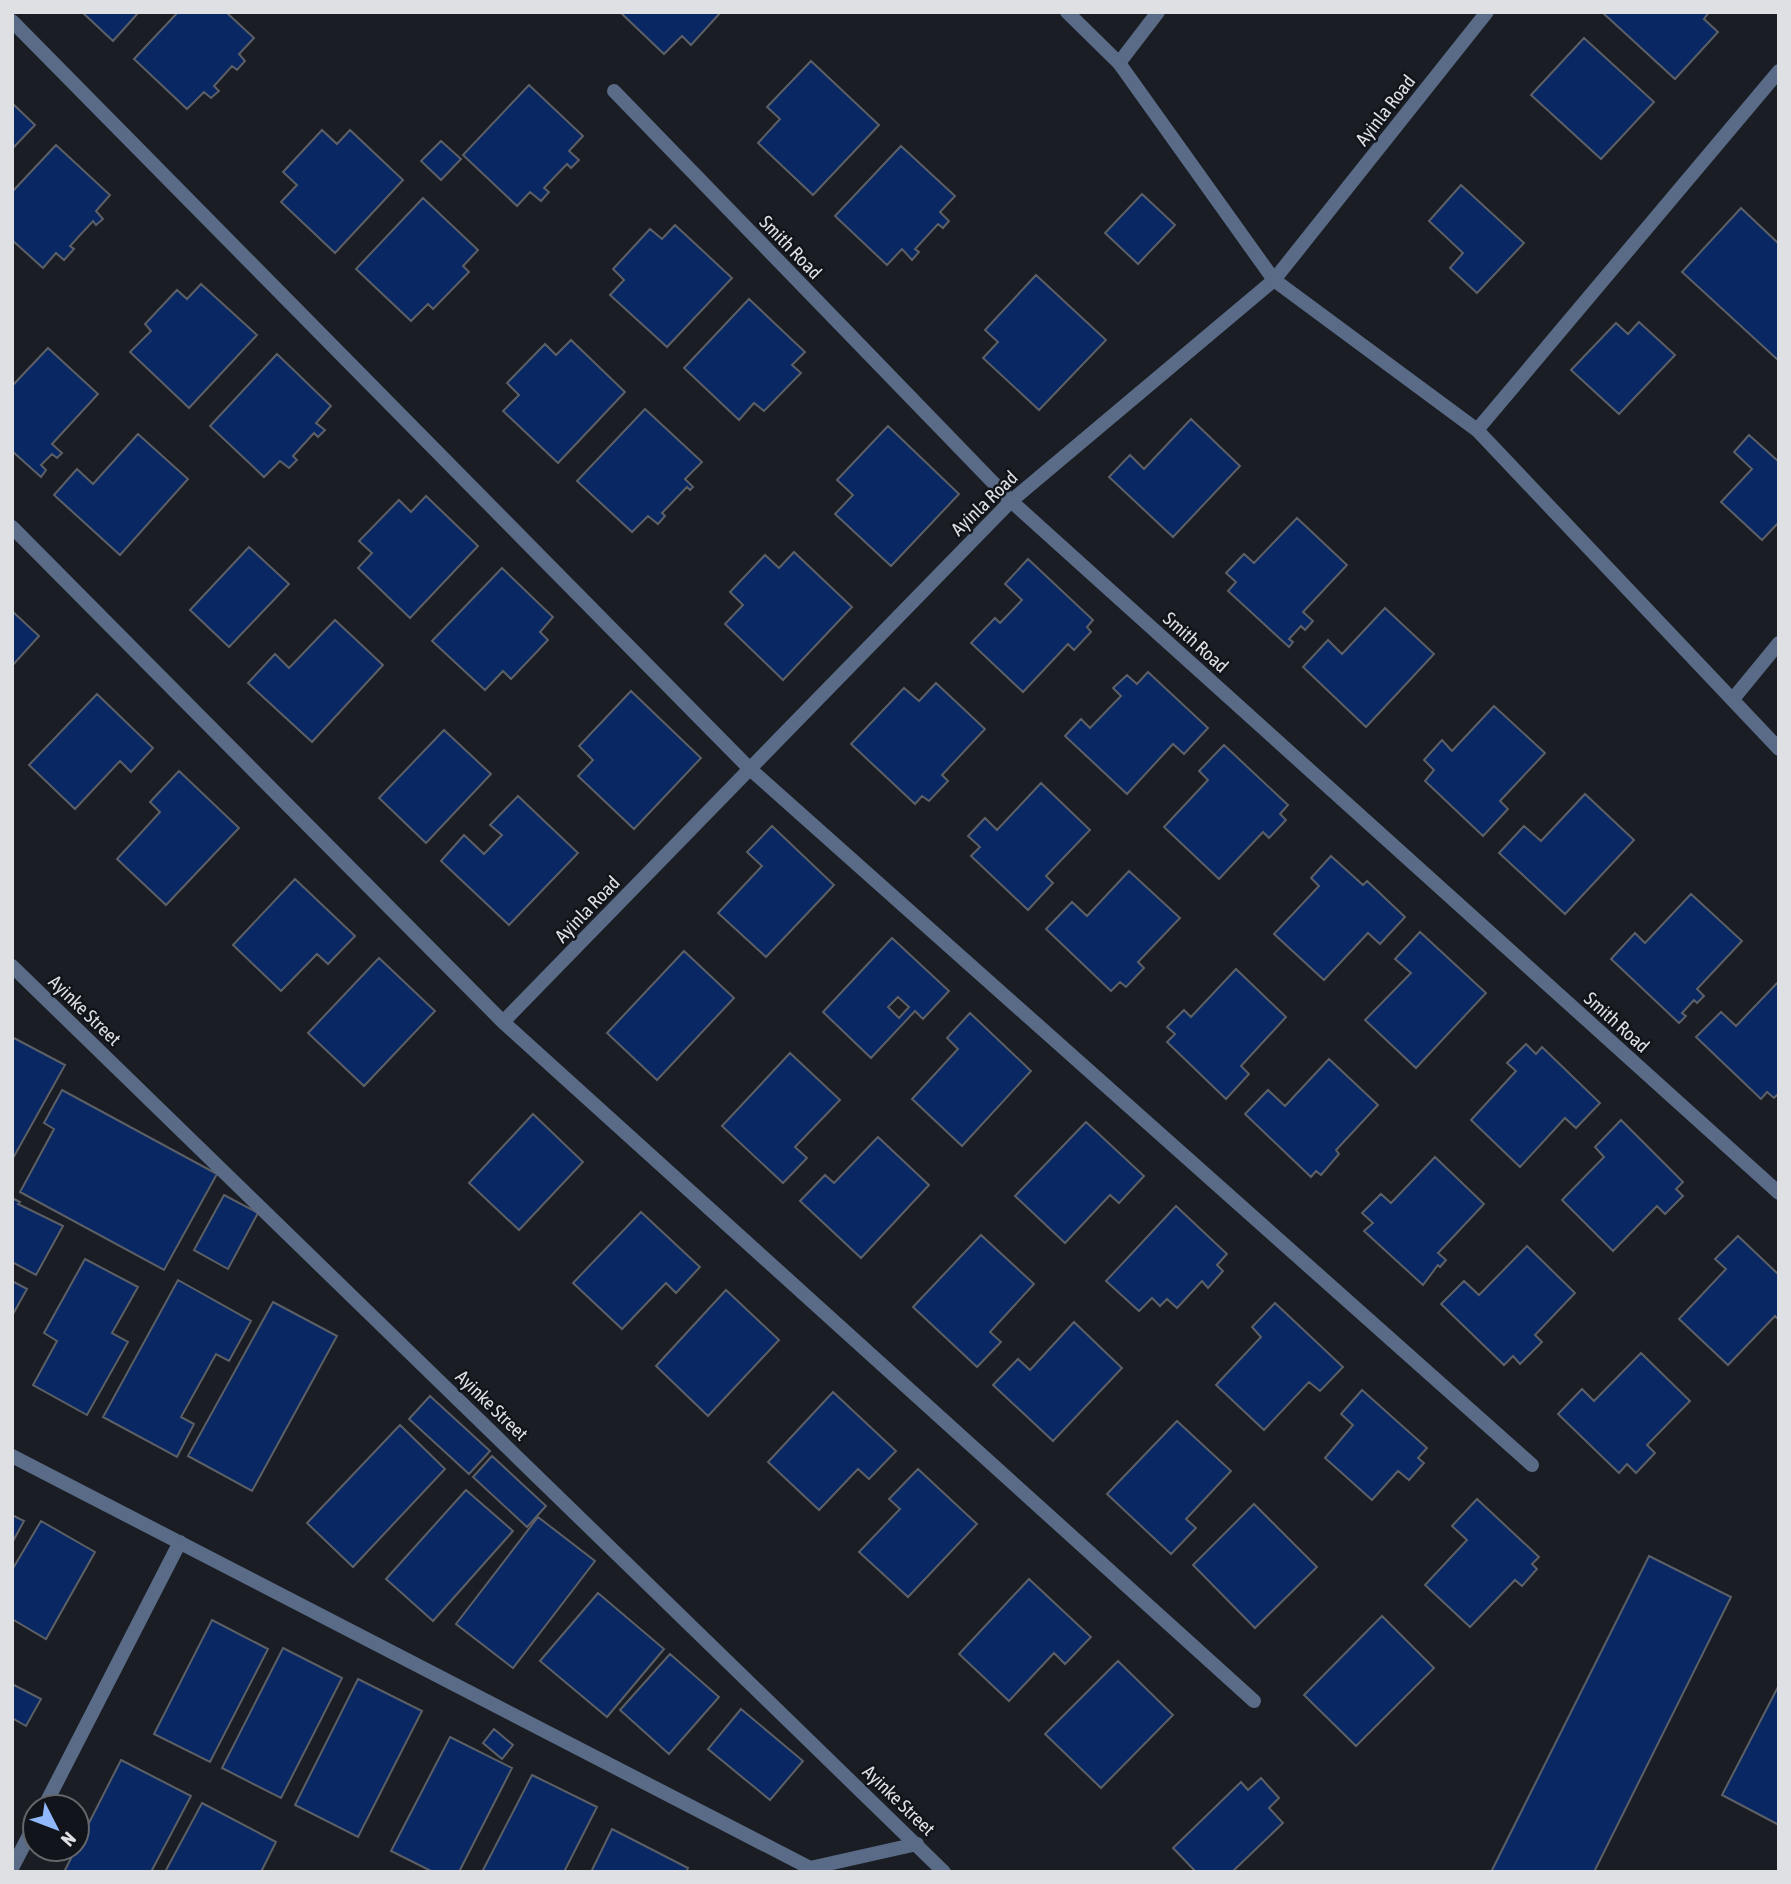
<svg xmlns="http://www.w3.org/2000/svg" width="1791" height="1884" viewBox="0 0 1791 1884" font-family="'Asap Condensed',sans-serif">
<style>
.building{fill:#092863;stroke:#5c6066;stroke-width:2;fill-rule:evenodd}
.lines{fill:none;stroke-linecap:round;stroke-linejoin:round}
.service{stroke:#5a6b87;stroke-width:14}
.minor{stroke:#5a6b87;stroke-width:14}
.tertiary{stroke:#5a6b87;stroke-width:14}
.labels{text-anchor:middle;stroke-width:5;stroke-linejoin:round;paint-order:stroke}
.street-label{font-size:19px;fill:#dee0e4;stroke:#11141a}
</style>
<rect width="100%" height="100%" fill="#1a1d23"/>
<path class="building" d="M82,12H139L113,41Z
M178,12H226L254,38L239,54L245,61L237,70L232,66L214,86L219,91L211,98L204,92L187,109L134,59Z
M620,12H721L691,45L682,36L664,54Z
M1709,12L1704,19L1718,32L1675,79L1603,13Z
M1584,38L1654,102L1601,159L1531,95Z
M811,61L879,125L813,195L758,143L780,119L767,107Z
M529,85L583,136L569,151L579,160L571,168L567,164L544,188L549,192L541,201L530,192L517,206L463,155Z
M12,103L35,125L12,149Z
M322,130L337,144L350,130L403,180L335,253L281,202L297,185L283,172Z
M441,141L461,159L441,180L421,161Z
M56,145L110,195L96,211L103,219L96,225L93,221L70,246L74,249L64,260L56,253L43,268L12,240V192Z
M901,146L955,196L940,212L949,221L943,228L938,224L915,249L919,252L912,260L902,249L887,265L835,216Z
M1461,185L1524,243L1477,293L1450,268L1463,253L1429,221Z
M1142,194L1175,225L1138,264L1105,233Z
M423,198L478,250L463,266L469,272L433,309L428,304L411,321L356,269Z
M1741,208L1779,244V361L1682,272Z
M675,225L732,278L667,347L610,295L624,280L613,269L650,229L662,239Z
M1036,275L1106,340L1039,410L983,358L998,342L985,330Z
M201,284L257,335L189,408L130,352L151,331L145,324L177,290L187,299Z
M749,299L805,352L792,365L801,373L764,411L754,403L739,420L684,368Z
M1639,322L1675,355L1619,414L1571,370L1616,323L1628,334Z
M571,340L625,392L558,463L503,411L519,395L507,383L545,344L556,355Z
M48,348L98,394L52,444L62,453L57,458L52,454L41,465L46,470L41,477L12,451V386Z
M277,354L331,406L316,423L325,430L318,437L314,433L293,456L297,460L289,468L280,461L264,477L210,426Z
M645,409L702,462L685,479L693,487L690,490L687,487L662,513L665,516L658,524L648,516L632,532L577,481Z
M1191,419L1240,466L1173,537L1109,477L1130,455L1144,469Z
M888,426L959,494L891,566L835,514L853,495L837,480Z
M138,434L188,479L120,555L54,495L77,469L93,484Z
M1749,435L1779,462V522L1762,540L1721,502L1752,469L1734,452Z
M426,496L478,546L410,618L358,568L372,553L359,541L399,500L411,512Z
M1297,518L1347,565L1303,612L1313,621L1305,630L1301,626L1289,639L1293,642L1289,647L1228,591L1236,582L1226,573L1244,554L1254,563Z
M249,547L289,584L229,647L190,610Z
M794,552L852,607L783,680L725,624L743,605L730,592L765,555L779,568Z
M1028,559L1093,620L1087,627L1091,632L1074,650L1068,644L1023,692L971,643L995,618L1000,623L1022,600L1005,584Z
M502,568L553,617L540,632L548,640L511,679L503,671L485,690L432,641Z
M1385,608L1434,654L1366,727L1303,667L1328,640L1342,654Z
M12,611L39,636L12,666Z
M335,620L383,665L312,742L248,683L275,654L289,668Z
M1148,672L1208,728L1184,754L1173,744L1127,794L1065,736L1081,719L1090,728L1121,696L1113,688L1127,675L1137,684Z
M936,683L985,729L942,775L948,781L929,801L922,796L915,804L851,744L904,688L919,701Z
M631,691L701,758L634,829L578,776L593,760L579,746Z
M97,694L153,748L131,772L120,761L75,809L29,765Z
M1494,706L1545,753L1500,801L1508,809L1483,836L1425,781L1434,770L1424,760L1442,740L1452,751Z
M444,730L491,774L426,843L379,798Z
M1224,745L1288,805L1280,814L1286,820L1269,838L1263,832L1219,879L1164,827L1208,780L1199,771Z
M179,771L239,828L166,905L117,859L160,812L150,802Z
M1041,783L1090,830L1046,876L1053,883L1028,910L971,856L980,847L968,836L985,818L997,830Z
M1585,794L1634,840L1565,914L1499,853L1524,826L1541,841Z
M518,796L578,853L509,925L441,861L464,835L484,854L502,835L490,825Z
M772,826L834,885L766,957L718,913L762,866L747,852Z
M1331,856L1363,885L1367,881L1405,917L1380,944L1368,933L1324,980L1274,934L1319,886L1311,878Z
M1129,871L1180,918L1138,962L1144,968L1126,987L1120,982L1111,991L1046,929L1072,902L1087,916Z
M295,879L355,936L328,964L317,954L281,991L233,945Z
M1691,894L1742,941L1697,989L1704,996L1697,1003L1694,1000L1682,1013L1686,1016L1679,1023L1611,959L1635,933L1645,943Z
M1420,932L1486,993L1416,1068L1365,1020L1411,973L1395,959Z
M892,938L949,991L923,1019L915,1011L871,1058L823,1012ZM898,997L909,1007L899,1018L888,1007Z
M684,951L734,998L657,1080L607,1033Z
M379,958L435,1011L364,1086L308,1033Z
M1236,969L1286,1017L1241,1066L1249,1074L1226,1099L1167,1042L1175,1034L1167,1027L1184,1010L1191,1017Z
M1779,981V1093L1774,1098L1767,1092L1761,1099L1696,1037L1721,1012L1736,1026Z
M970,1013L1031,1071L962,1146L912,1099L958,1049L947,1038Z
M12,1037L65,1065L12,1160Z
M1526,1044L1536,1054L1542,1047L1600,1103L1576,1128L1565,1118L1520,1167L1471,1120L1516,1071L1507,1063Z
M790,1053L840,1100L795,1147L807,1158L783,1183L722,1126Z
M1329,1059L1378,1105L1336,1150L1339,1154L1321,1175L1316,1171L1311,1177L1245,1114L1268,1090L1285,1106Z
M62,1090L217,1174L164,1270L20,1192L54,1129L44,1123Z
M533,1114L583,1162L519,1230L469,1183Z
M1621,1120L1683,1182L1676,1189L1683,1196L1665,1214L1657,1206L1613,1251L1562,1200L1604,1157L1595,1147Z
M1086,1122L1144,1176L1119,1203L1110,1195L1065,1243L1015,1196Z
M878,1137L929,1185L861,1258L800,1201L825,1175L834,1183Z
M1435,1157L1484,1204L1438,1253L1446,1260L1440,1267L1438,1265L1423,1285L1364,1231L1373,1223L1362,1213L1381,1194L1391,1203Z
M224,1195L258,1213L228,1269L194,1250Z
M12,1198L20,1202L18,1204L63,1226L36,1275L12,1262Z
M1176,1206L1227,1254L1217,1265L1223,1271L1208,1288L1202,1281L1177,1308L1167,1299L1160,1306L1152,1298L1139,1311L1106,1281Z
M641,1212L700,1267L676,1293L666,1283L622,1329L573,1283Z
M981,1235L1034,1284L990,1332L1001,1342L977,1367L913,1307Z
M1738,1236L1779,1275V1320L1775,1316L1728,1365L1679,1319L1726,1269L1715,1259Z
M1527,1246L1575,1293L1535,1335L1542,1342L1520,1364L1513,1356L1504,1365L1441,1304L1464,1281L1479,1295Z
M85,1259L138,1287L112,1333L128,1342L87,1415L33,1385L57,1341L44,1333Z
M178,1280L251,1321L229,1361L216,1354L181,1417L194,1424L177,1457L103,1417Z
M12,1281L27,1289L12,1316Z
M726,1290L779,1340L708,1416L656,1366Z
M273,1302L337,1336L252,1491L188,1456Z
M1275,1303L1343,1367L1320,1391L1309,1382L1264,1430L1216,1385L1261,1337L1252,1327Z
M1074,1322L1122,1368L1053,1441L993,1385L1018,1359L1030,1370Z
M1641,1353L1690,1401L1647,1445L1655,1453L1636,1473L1627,1464L1619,1473L1558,1414L1582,1389L1594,1401Z
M1362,1390L1427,1448L1418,1458L1424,1463L1409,1480L1398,1471L1372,1500L1325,1458L1353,1425L1341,1414Z
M833,1392L896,1451L869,1479L858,1469L819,1510L768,1462Z
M430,1396L490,1451L469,1474L409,1419Z
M1177,1421L1231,1471L1186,1519L1196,1528L1171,1554L1107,1494Z
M400,1425L445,1469L353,1567L307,1523Z
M492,1456L546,1506L527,1527L473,1477Z
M918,1469L977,1524L908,1597L859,1552L900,1509L889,1499Z
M466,1490L513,1531L433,1621L386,1579Z
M1477,1499L1539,1557L1532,1564L1537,1569L1522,1586L1515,1580L1470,1627L1425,1585L1467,1540L1452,1526Z
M1254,1504L1317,1567L1255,1628L1193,1565Z
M12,1515L24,1521L12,1543Z
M538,1517L595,1561L513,1668L456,1624Z
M41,1521L95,1552L46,1639L12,1619V1570Z
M1649,1556L1731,1597L1594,1872H1491Z
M1029,1579L1091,1637L1065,1664L1054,1653L1009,1701L959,1654Z
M598,1593L664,1649L607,1717L540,1661Z
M1382,1616L1434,1668L1356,1746L1304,1695Z
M212,1620L268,1649L210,1762L154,1734Z
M283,1648L342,1678L281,1798L222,1768Z
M670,1654L719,1697L669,1754L620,1710Z
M1118,1661L1173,1715L1101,1788L1045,1734Z
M358,1679L422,1711L358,1837L295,1805Z
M12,1684L41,1699L26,1726L12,1718Z
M1779,1685V1825L1722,1795Z
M741,1709L803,1761L770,1800L708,1749Z
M494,1729L513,1745L502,1759L483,1743Z
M450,1737L512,1768L459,1872H433L391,1851Z
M121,1760L191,1796L151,1872H64Z
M532,1775L597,1807L564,1872H482Z
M1261,1778L1279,1798L1269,1808L1283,1823L1232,1872H1196L1173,1848L1241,1782L1248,1790Z
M202,1803L276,1842L261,1872H165Z
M612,1829L688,1868L686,1872H591Z"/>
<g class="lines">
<path class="service" d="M1733,699L1779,643"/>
<path class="minor" d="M12,21L750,769L1532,1465
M1119,63L1158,12
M614,91L1011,501L1779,1193
M1477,430L1779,71
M12,527L503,1022L1254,1701
M12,966L944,1872
M503,1022L1011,501L1274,280L1487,12
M12,1456L810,1868L917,1844
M44,1807L180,1542
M12,1868L35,1824"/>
<path class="tertiary" d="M1067,12L1119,63L1274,280L1477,430L1779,749"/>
</g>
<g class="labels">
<g class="street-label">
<text transform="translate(1385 110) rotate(-52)" y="7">Ayinla Road</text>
<text transform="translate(791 247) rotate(46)" y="7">Smith Road</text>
<text transform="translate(984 503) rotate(-44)" y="7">Ayinla Road</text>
<text transform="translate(1196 642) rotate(42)" y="7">Smith Road</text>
<text transform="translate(587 909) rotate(-46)" y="7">Ayinla Road</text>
<text transform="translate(85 1010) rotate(44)" y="7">Ayinke Street</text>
<text transform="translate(1617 1022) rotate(42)" y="7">Smith Road</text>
<text transform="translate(492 1405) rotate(44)" y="7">Ayinke Street</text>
<text transform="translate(899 1800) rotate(44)" y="7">Ayinke Street</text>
</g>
</g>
<rect width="1791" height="1884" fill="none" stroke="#dee0e4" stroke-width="28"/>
<g transform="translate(56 1828) rotate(132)"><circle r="33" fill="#11141a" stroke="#63666b" stroke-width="2"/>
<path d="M0-5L12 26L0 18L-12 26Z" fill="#91b8fd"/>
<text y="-10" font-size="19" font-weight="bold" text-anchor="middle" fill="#dee0e4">N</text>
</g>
</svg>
